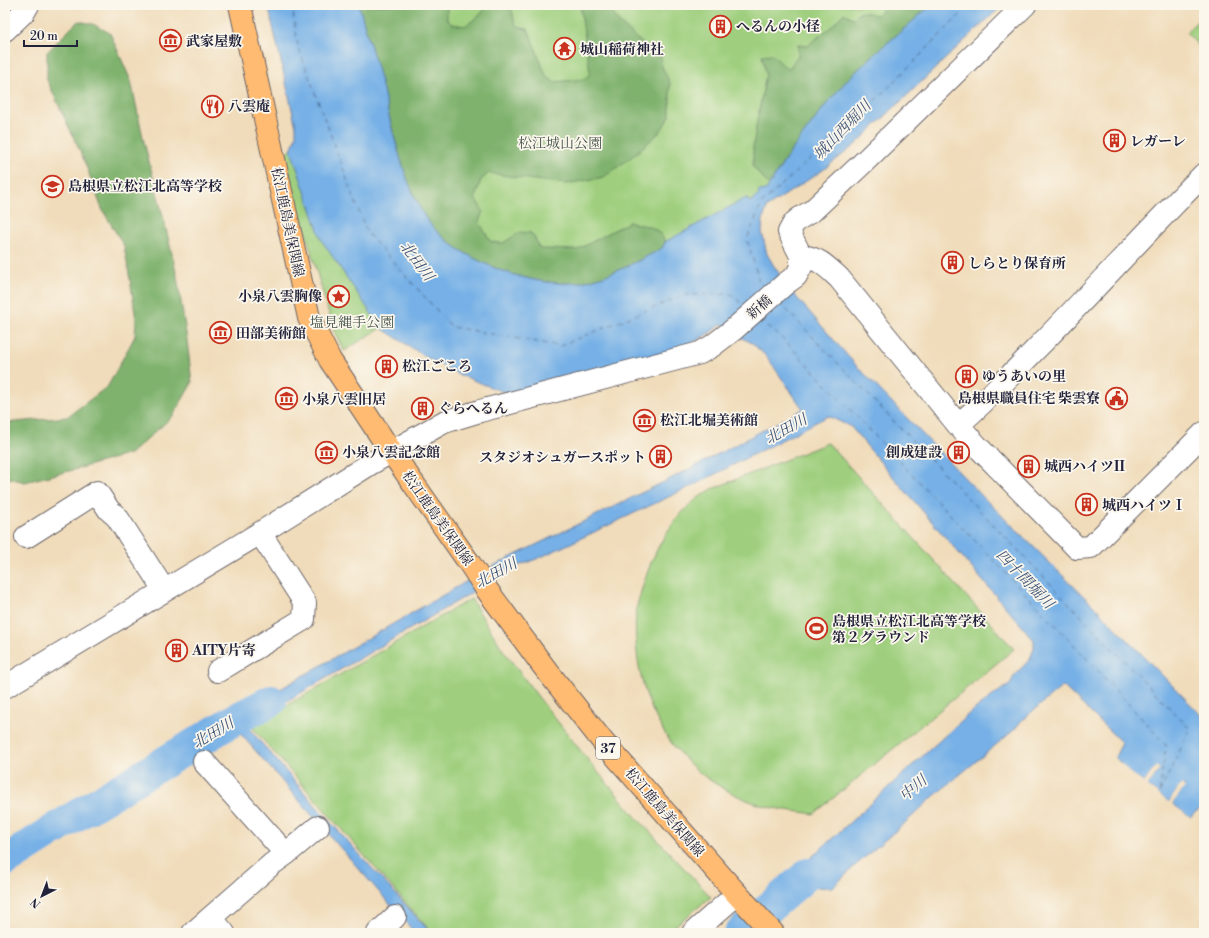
<svg xmlns="http://www.w3.org/2000/svg" width="1209" height="938" viewBox="0 0 1209 938" font-family="'Libre Bodoni','Noto Serif JP',serif">
<style>
.green{fill:#9fcf7e;stroke:#60785c}
.forest{fill:#7fb26d;stroke:#506a54}
.water{fill:#76b0e6;stroke:#4c6990}
.pier{fill:#f0dcba}
.lines{fill:none;stroke-linecap:round;stroke-linejoin:round}
.river{stroke:#76b0e6;stroke-width:32}
.ferry{stroke:#3f5477;stroke-width:1;stroke-dasharray:5 4;stroke-linecap:butt}
.minor-casing{stroke:#6a6367;stroke-width:24}
.major-casing{stroke:#6a6367;stroke-width:24}
.minor{stroke:#fff;stroke-width:22}
.major{stroke:#ffbb71;stroke-width:22}
.labels{text-anchor:middle;stroke-width:3.5;stroke-linejoin:round;paint-order:stroke}
.shield{fill:#fbf7ec;stroke:#636270;stroke-width:1}
.shield-label{font-size:13px;font-weight:bold;fill:#22223b}
.poi-label{font-size:14px;font-weight:bold;fill:#22223b;stroke:#fbf7ec;text-anchor:start}
.park-label{font-size:14px;fill:#48564f;stroke:#fbf7ec}
.street-label{font-size:14px;fill:#22223b;stroke:#fbf7ec}
.water-label{font-size:15px;font-style:italic;fill:#3f5477;stroke:#fbf7ec}
</style>
<rect width="100%" height="100%" fill="#fbf7ec"/>
<filter id="ink" filterUnits="userSpaceOnUse"><feTurbulence type="fractalNoise" baseFrequency=".025" numOctaves="2"/><feDisplacementMap in="SourceGraphic" scale="8" xChannelSelector="R" yChannelSelector="G"/><feConvolveMatrix kernelMatrix="1 2 1 2 8 2 1 2 1" color-interpolation-filters="sRGB"/></filter>
<filter id="wash" filterUnits="userSpaceOnUse"><feTurbulence type="fractalNoise" baseFrequency=".012" numOctaves="4" result="noise"/><feDisplacementMap in="SourceGraphic" scale="16" xChannelSelector="R" yChannelSelector="G"/><feGaussianBlur stdDeviation="0.9" result="paint"/><feColorMatrix in="noise" values="0 0 0 0 0 0 0 0 0 0 0 0 0 0 0 0 0 1.4 0 .05"/><feComposite in="paint" operator="in"/></filter>
<g filter="url(#wash)">
<rect width="100%" height="100%" fill="#f0dcba"/>
<path class="green" d="M359,5H931L878,51L789,154L767,189L758,192L760,195L750,202L747,198L665,242L663,247L505,271L381,85Z
M1204,15V52L1186,32Z
M291,150L322,240L381,328L344,351L334,331L296,200L284,152Z
M828,443L1014,649L814,814C797,811 778,810 761,805C741,799 721,788 704,776C662,744 639,694 636,642C635,630 635,618 637,606C640,594 644,582 648,571C657,545 673,519 694,501C700,496 706,493 712,489Z
M471,599L503,650L539,698L592,765L636,817L711,897L666,933H432L251,726Z"/>
<path class="forest" d="M359,5H447V19L452,24L465,26L479,16L487,6L495,5L512,10C515,23 513,27 528,29L546,76L554,82L585,79L590,73L580,5H610L616,19L636,38L647,47H660L662,67L670,83V116L660,132L634,155L604,177L566,184L528,179L489,173L481,180L475,198L483,211L479,222L491,242L503,243L520,232L531,233L536,240L538,247L541,249L577,250L629,222C646,227 657,224 665,242L663,247L659,250C634,263 609,277 581,282C531,290 444,256 421,210C401,172 392,128 382,86C375,59 366,32 359,5Z
M884,5H931L913,21L878,51L848,79L825,106L789,154L769,185L753,167V147L756,126L766,74L762,55L772,54L788,70L798,55V45L807,46L831,27L844,13L853,18C862,9 865,12 876,15L880,13Z
M78,21L93,24L110,33L131,81L144,142L164,220L177,276L187,340L192,383L173,416L130,454L73,470L25,482L5,477V423L67,417L108,386L135,336L136,320L131,285L124,246L102,209L84,160L47,80V52Z"/>
<path class="water" d="M268,5H359C366,32 375,59 382,86C392,128 401,172 421,210C444,256 531,290 581,282C609,277 634,263 659,250L663,247L665,242L746,198L750,202L759,195L758,192L767,189L789,154L825,106L848,79L878,51L913,21L931,5H1003L961,44L855,145L823,170L767,207L763,220L762,232L767,254L774,266L791,291L854,363L985,499L1119,631L1204,718V805L1190,817L1172,804L1185,786L1181,785L1169,802L1147,786L1160,769L1156,767L1144,783L1130,773L1115,757L1122,743L1063,686L1022,720L1014,730L934,796L907,821L857,864L833,887C827,887 819,889 814,885L783,912L769,896L972,711L1001,690L1010,685L1014,676L1030,659L1034,648V640L888,471L851,427L828,416L694,485L539,558L499,573L468,595L246,725L322,813L431,933H415L239,732L230,718L495,565L686,471L803,409L767,357L752,343L738,336L722,324L705,336L682,348L508,394L458,374L426,357L381,328L322,241L318,230L291,150L296,136V127Z"/>
<path class="pier" d="M1122,764L1130,773L1144,783L1156,766L1160,769L1147,786L1169,802L1181,784L1185,787L1172,804L1190,817L1189,819L1170,804H1168L1146,787V785L1157,769L1146,784L1144,785L1129,775L1121,765Z"/>
<g class="lines">
<path class="river" d="M5,861L79,814L234,720L271,701
M740,933L808,874"/>
<path class="ferry" d="M292,5L298,47L367,233L452,327L560,346L684,295L731,294L744,306
M765,287L759,281L747,239L762,203L885,91L970,5
M760,320L782,338L1079,650L1166,745L1159,794L1190,729L779,302"/>
</g>
</g>
<g filter="url(#ink)">
<g class="lines">
<defs>
<path id="minor" d="M5,30L24,12L28,5
M801,256C819,258 826,266 839,278L958,425L977,446L1077,548L1091,547L1204,433
M958,425C986,401 1011,375 1036,349C1093,291 1147,231 1204,174
M26,537L97,492L109,510L117,517L164,590
M218,671L304,619L305,603L260,533
M5,687L260,533L370,464L444,422L480,411L700,353L712,346L733,330L785,284L796,276L801,267V256L789,232L794,223L800,218L812,211L866,160L1025,5
M204,762L286,854
M211,918L224,933
M193,933L272,864L286,854L318,827
M378,933L395,917
M693,933L737,894"/>
<path id="major" d="M240,5L309,318L330,360L392,453L470,564L487,590L544,667L604,743L737,894L773,933"/>
</defs>
<use href="#minor" class="minor-casing"/>
<use href="#major" class="major-casing"/>
<use href="#minor" class="minor"/>
<use href="#major" class="major"/>
</g>
</g>
<defs>
<symbol id="building-ring" viewBox="-11 -11 22 22"><circle r="9.5" fill="#fbf7ec" stroke="#c8321e" stroke-width="1.5"/><path d="M-4-6H4V6H1V3H-1V6H-4ZM-2.5-4.3h1.7v1.8h-1.7ZM.8-4.3h1.7v1.8H.8ZM-2.5-1h1.7V.8h-1.7ZM.8-1h1.7V.8H.8Z" fill="#c8321e"/></symbol>
<symbol id="museum-ring" viewBox="-11 -11 22 22"><circle r="9.5" fill="#fbf7ec" stroke="#c8321e" stroke-width="1.5"/><path d="M0-6L6-3V-2H-6V-3ZM-5-1h2V3h-2ZM-1-1h2V3h-2ZM3-1h2V3H3ZM-6 4H6V6H-6Z" fill="#c8321e"/></symbol>
<symbol id="temple-ring" viewBox="-11 -11 22 22"><circle r="9.5" fill="#fbf7ec" stroke="#c8321e" stroke-width="1.5"/><path d="M0-6L5-2H3V0L6.5 2.5H4V6H1.5V3h-3V6H-4V2.5H-6.5L-3 0V-2H-5Z" fill="#c8321e"/></symbol>
<symbol id="restaurant-ring" viewBox="-11 -11 22 22"><circle r="9.5" fill="#fbf7ec" stroke="#c8321e" stroke-width="1.5"/><path d="M-5-6h1v4h1v-4h1v4h1v-4h1v5L-1.5 .5V6h-2V.5L-5-1ZM5-6V6H3V1.5H1.5Q1.5-4 5-6Z" fill="#c8321e"/></symbol>
<symbol id="school-ring" viewBox="-11 -11 22 22"><circle r="9.5" fill="#fbf7ec" stroke="#c8321e" stroke-width="1.5"/><path d="M0-5L7-2L0 1L-7-2ZM-4 1L0 2.5L4 1V4Q0 6-4 4Z" fill="#c8321e"/></symbol>
<symbol id="sight-ring" viewBox="-11 -11 22 22"><circle r="9.5" fill="#fbf7ec" stroke="#c8321e" stroke-width="1.5"/><path d="M0-6L1.8-2.2L6-1.7L2.9 1.2L3.7 5.4L0 3.3L-3.7 5.4L-2.9 1.2L-6-1.7L-1.8-2.2Z" fill="#c8321e"/></symbol>
<symbol id="civic-ring" viewBox="-11 -11 22 22"><circle r="9.5" fill="#fbf7ec" stroke="#c8321e" stroke-width="1.5"/><path d="M-.6-6.5H3V-4.5H.6V-3L4-1V1h2V6H-6V1h2V-1L-.6-3ZM-1.2 2.5V6h2.4V2.5Z" fill="#c8321e"/></symbol>
<symbol id="stadium-ring" viewBox="-11 -11 22 22"><circle r="9.5" fill="#fbf7ec" stroke="#c8321e" stroke-width="1.5"/><path d="M0-5a6.5 5 0 1 0 0 10a6.5 5 0 1 0 0-10ZM-3.5-1.8h7v3.6h-7Z" fill="#c8321e"/></symbol>
</defs>
<g fill-rule="evenodd">
<use href="#building-ring" x="708" y="14" width="25" height="25"/>
<use href="#museum-ring" x="158" y="28" width="25" height="25"/>
<use href="#temple-ring" x="552" y="36" width="25" height="25"/>
<use href="#restaurant-ring" x="200" y="94" width="25" height="25"/>
<use href="#building-ring" x="1102" y="128" width="25" height="25"/>
<use href="#school-ring" x="40" y="174" width="25" height="25"/>
<use href="#building-ring" x="940" y="250" width="25" height="25"/>
<use href="#sight-ring" x="326" y="284" width="25" height="25"/>
<use href="#museum-ring" x="208" y="320" width="25" height="25"/>
<use href="#building-ring" x="374" y="354" width="25" height="25"/>
<use href="#building-ring" x="954" y="364" width="25" height="25"/>
<use href="#civic-ring" x="1104" y="386" width="25" height="25"/>
<use href="#museum-ring" x="274" y="386" width="25" height="25"/>
<use href="#building-ring" x="410" y="396" width="25" height="25"/>
<use href="#museum-ring" x="632" y="408" width="25" height="25"/>
<use href="#museum-ring" x="314" y="440" width="25" height="25"/>
<use href="#building-ring" x="946" y="440" width="25" height="25"/>
<use href="#building-ring" x="648" y="444" width="25" height="25"/>
<use href="#building-ring" x="1016" y="454" width="25" height="25"/>
<use href="#building-ring" x="1074" y="492" width="25" height="25"/>
<use href="#stadium-ring" x="804" y="616" width="25" height="25"/>
<use href="#building-ring" x="164" y="638" width="25" height="25"/>
</g>
<g class="labels">
<rect class="shield" x="596" y="737" width="24" height="22" rx="3"/>
<g class="shield-label">
<text x="608" y="753">37</text>
</g>
<g class="poi-label">
<text x="736" y="31">へるんの小径</text>
<text x="186" y="46">武家屋敷</text>
<text x="580" y="54">城山稲荷神社</text>
<text x="228" y="111">八雲庵</text>
<text x="1130" y="146">レガーレ</text>
<text x="68" y="191">島根県立松江北高等学校</text>
<text x="968" y="268">しらとり保育所</text>
<text x="322" y="301" text-anchor="end">小泉八雲胸像</text>
<text x="236" y="338">田部美術館</text>
<text x="402" y="371">松江ごころ</text>
<text x="982" y="381">ゆうあいの里</text>
<text x="1100" y="403" text-anchor="end">島根県職員住宅 柴雲寮</text>
<text x="302" y="404">小泉八雲旧居</text>
<text x="438" y="413">ぐらへるん</text>
<text x="660" y="425">松江北堀美術館</text>
<text x="342" y="457">小泉八雲記念館</text>
<text x="942" y="457" text-anchor="end">創成建設</text>
<text x="646" y="462" text-anchor="end">スタジオシュガースポット</text>
<text x="1044" y="471">城西ハイツII</text>
<text x="1102" y="510">城西ハイツⅠ</text>
<text x="832" y="626">島根県立松江北高等学校<tspan x="832" dy="16">第２グラウンド</tspan></text>
<text x="192" y="655">AITY片寄</text>
</g>
<g class="park-label">
<text x="560" y="148">松江城山公園</text>
<text x="352" y="327">塩見縄手公園</text>
</g>
<g class="street-label">
<text transform="translate(288 222) rotate(78)" y="5">松江鹿島美保関線</text>
<text transform="translate(759 307) rotate(-41)" y="5">新橋</text>
<text transform="translate(438 518) rotate(55)" y="5">松江鹿島美保関線</text>
<text transform="translate(665 812) rotate(49)" y="5">松江鹿島美保関線</text>
</g>
<g class="water-label">
<text transform="translate(842 130) rotate(-46)" y="5">城山西堀川</text>
<text transform="translate(417 261) rotate(53)" y="5">北田川</text>
<text transform="translate(786 429) rotate(-29)" y="5">北田川</text>
<text transform="translate(496 573) rotate(-29)" y="5">北田川</text>
<text transform="translate(1025 579) rotate(46)" y="5">四十間堀川</text>
<text transform="translate(213 733) rotate(-31)" y="5">北田川</text>
<text transform="translate(913 788) rotate(-40)" y="5">中川</text>
</g>
</g>
<rect width="1209" height="938" fill="none" stroke="#fbf7ec" stroke-width="20"/>
<g transform="translate(42 896) rotate(222)" stroke="#fbf7ec" stroke-width="3" paint-order="stroke">
<path d="M0-3L7 15L0 10L-7 15Z" fill="#22223b"/>
<text y="-6" font-size="11" font-weight="bold" text-anchor="middle" fill="#22223b">N</text>
</g>
<path d="M24 40v6h53v-6" fill="none" stroke="#22223b" stroke-width="2"/>
<text x="30" y="40" font-size="12" fill="#22223b" stroke="#fbf7ec" stroke-width="3" paint-order="stroke">20 m</text>
</svg>
